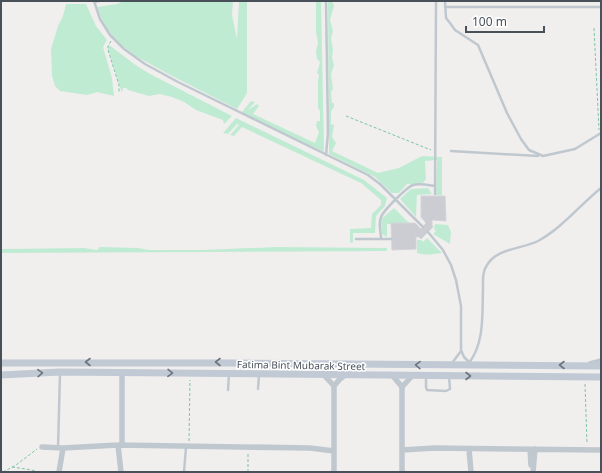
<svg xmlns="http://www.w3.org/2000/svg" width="602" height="473" viewBox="0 0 602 473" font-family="'Noto Sans',sans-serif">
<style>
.green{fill:#c0ebd3}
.building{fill:#cccdd3;stroke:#d3d4d9}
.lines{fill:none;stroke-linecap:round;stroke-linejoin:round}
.path{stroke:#7bc6a4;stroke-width:1;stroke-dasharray:3 2;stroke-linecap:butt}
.lane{stroke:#c0c8cf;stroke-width:2.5}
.street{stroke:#c0c8cf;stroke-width:5.5}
.secondary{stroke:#c0c9d4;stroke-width:7}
.oneway{stroke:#6c757f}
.labels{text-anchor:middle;stroke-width:3;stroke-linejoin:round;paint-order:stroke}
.street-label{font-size:10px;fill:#48515a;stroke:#fff}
</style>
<rect width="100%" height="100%" fill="#f1eeee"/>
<path class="green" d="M124,1H233L232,15L237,39L239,1H247V93L237,109L170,75L134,55L114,39L104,24L97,7L117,4Z
M328,1H332L334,6L330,20L333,31L331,38L333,50L332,58L334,65L331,74L333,89L331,92L332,103H334V107L331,111V124L334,125L332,137L336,143L332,151L378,173L399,168L422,156L442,157V195H436L437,160L425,161L426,179L422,184H407L399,193H392L375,177L329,154Z
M316,2H321L324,152L241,113L251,101L255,102L248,110L257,104L259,106L253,114L315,143L319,132L316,126L317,121H320V111L318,108V81L319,75L317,73L320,62L317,59L316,52L318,43L316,32Z
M66,4H86L96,26L107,40L103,47L112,78L114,96L97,92L87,95L60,91L55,86L52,76L51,49L58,26L63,16Z
M109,45L137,66L150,74L232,116L224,124L223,120L196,110L184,102L172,97L160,94L149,96L128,90L126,88H123L122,93L108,49Z
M236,118L364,180L387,198L385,206L376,216L375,233H353V242L350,243V229L371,228L372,214L381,205V200L361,183L242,127L234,136L230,135L239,125L237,124L228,134L223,133Z
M428,188L432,194L417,195L416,217L400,199L411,189Z
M394,208L410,224H387V237L382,234L381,219Z
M435,224L448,225L451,232L450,244L433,234L436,231L434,229Z
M427,238L442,253C432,254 427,256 417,253V240H421L423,242Z
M100,247L138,248L149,250H202L278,247L387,248V251L1,253V249L84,248L97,250Z"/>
<path class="building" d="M421,196H445L446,221L432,220V225L433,227L421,239L419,237H416V249L392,250L391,223H415L421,229L426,223L421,217Z"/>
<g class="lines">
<path class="path" d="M594,28L599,130
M111,41L108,46V50L119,85V93
M346,116L431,150
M585,384L587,444
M189,441L190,380
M12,467L32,470L38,472
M3,472L16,465L37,449
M248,472V453"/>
<path class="lane" d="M94,1L100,19L110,35L124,49L145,64L178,82L368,175L380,184L423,227
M326,1L328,133L326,155
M445,1L446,18L450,23L455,30L478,45L507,113L521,139L529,150L543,156
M94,2L99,1
M445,7H601
M451,151L538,156
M543,156L575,149L601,133
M435,194L436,1
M428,232L443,250L451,265L456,280L461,306V350L464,357L470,363
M356,239H391
M381,239C381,232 378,223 381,217C383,211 407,187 413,185C419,183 428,185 435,186
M452,363L461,351
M469,363C485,342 482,313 483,289C483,281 482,272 487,265C497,248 522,249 538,241C562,228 580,205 601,188
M426,376V387L427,390L446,391L450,389L449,376
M258,389L259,375
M228,390L229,374
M58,448L60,373
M184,472L186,447"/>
<path class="street" d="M590,364L601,361
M122,373V445
M324,375L334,386
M393,376L402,387V472
M402,387L412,376
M118,445L121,472
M42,447L63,448L118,445L310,448L334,451
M469,449L471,472
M530,449L531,465
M402,450L435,448L601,450
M59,472L63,448
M334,472V386L339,380L345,375
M533,472L535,449"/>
<path class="secondary" d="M1,363H232L601,366
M1,375L60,372L601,377"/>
</g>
<defs><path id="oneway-chevron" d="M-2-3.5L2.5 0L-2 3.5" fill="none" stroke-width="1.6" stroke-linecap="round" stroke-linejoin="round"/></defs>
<g class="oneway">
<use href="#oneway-chevron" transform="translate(88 362) rotate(180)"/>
<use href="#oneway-chevron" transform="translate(218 362) rotate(-180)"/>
<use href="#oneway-chevron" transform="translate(418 365) rotate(-179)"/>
<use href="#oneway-chevron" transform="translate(562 365) rotate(-180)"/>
<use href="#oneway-chevron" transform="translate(40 373) rotate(-2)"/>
<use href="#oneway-chevron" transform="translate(170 373) rotate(1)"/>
<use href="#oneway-chevron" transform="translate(468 376)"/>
</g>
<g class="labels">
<g class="street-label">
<text transform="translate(301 365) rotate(1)" y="4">Fatima Bint Mubarak Street</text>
</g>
</g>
<rect width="602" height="473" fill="none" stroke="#48515a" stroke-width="4"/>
<path d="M466 26v6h78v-6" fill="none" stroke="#48515a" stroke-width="2"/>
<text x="472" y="26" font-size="12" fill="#48515a" stroke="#ffffff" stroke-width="3" paint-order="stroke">100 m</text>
</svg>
